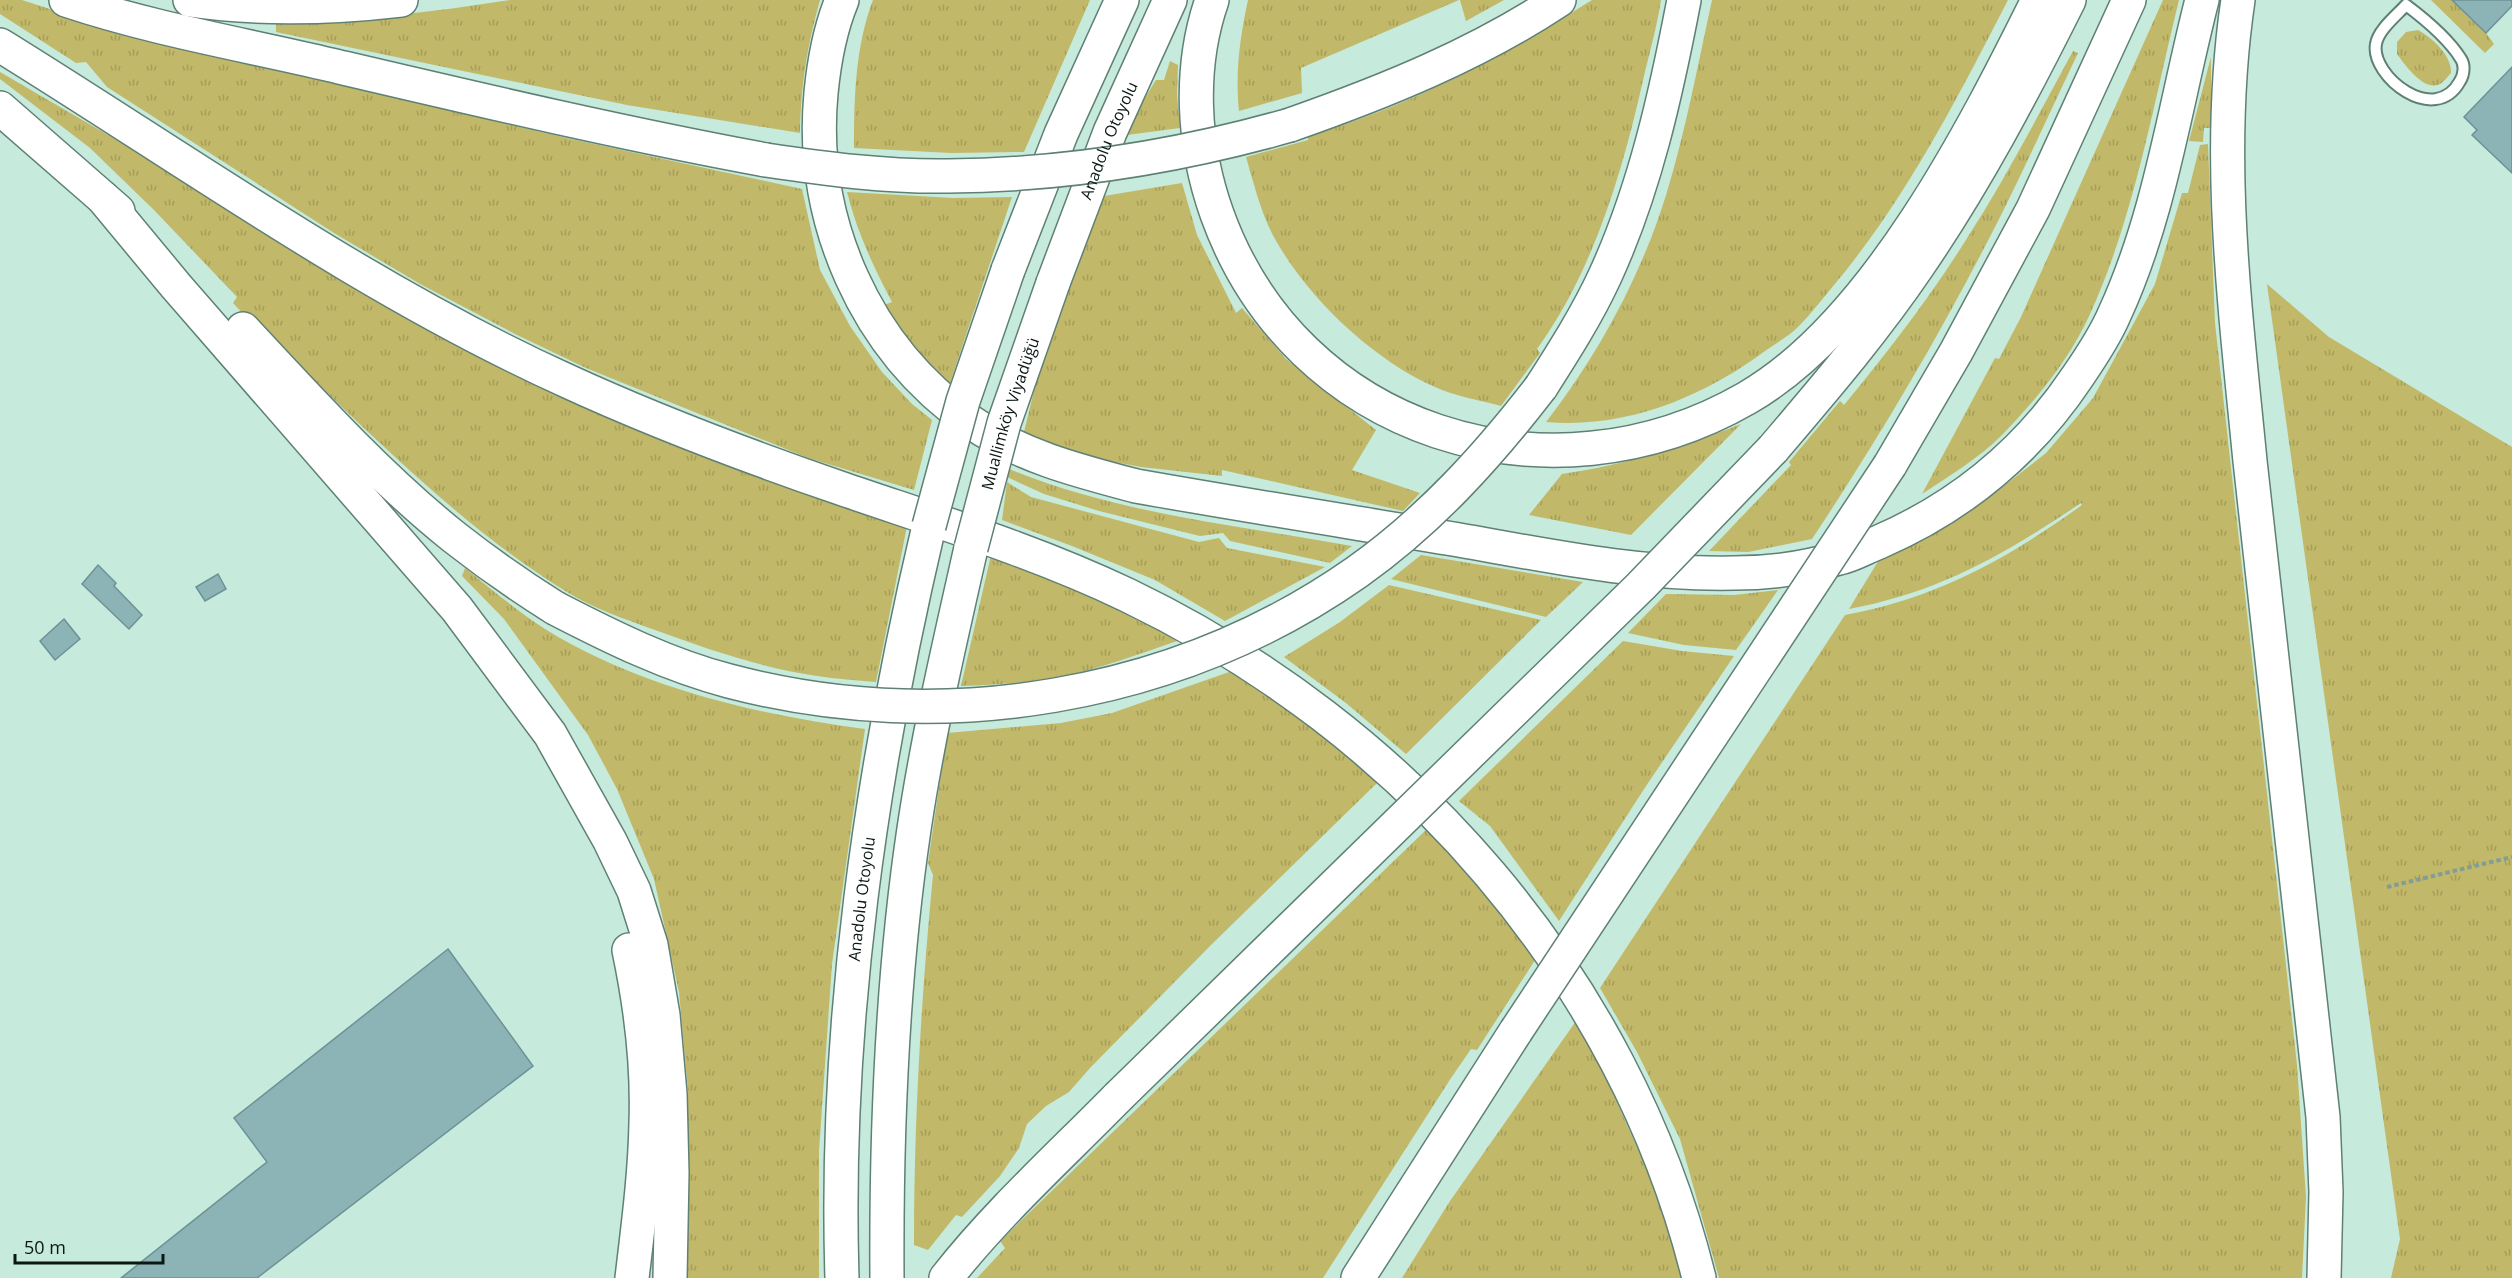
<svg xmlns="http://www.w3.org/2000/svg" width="2512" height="1278" viewBox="0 0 2512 1278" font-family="'Open Sans',sans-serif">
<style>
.grass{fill:url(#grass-tufts)}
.building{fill:#8cb3b6;stroke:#6c9296;stroke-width:1.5}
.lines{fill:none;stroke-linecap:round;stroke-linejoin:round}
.lane-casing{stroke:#5f8074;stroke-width:14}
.highway-casing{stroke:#5f8074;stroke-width:36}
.path{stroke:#829e93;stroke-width:4;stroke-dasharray:4.5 3;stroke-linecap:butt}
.lane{stroke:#fff;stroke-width:10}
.highway{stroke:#fff;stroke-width:33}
.highway-bridge-casing{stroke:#5f8074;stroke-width:36;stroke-linecap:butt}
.highway-bridge{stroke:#fff;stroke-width:33}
.labels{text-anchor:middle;stroke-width:5;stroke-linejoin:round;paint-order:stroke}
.street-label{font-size:16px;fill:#0b1813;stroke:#c6eadc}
</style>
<defs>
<pattern id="grass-tufts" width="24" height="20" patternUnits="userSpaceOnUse" patternTransform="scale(1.5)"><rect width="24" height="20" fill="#c2b869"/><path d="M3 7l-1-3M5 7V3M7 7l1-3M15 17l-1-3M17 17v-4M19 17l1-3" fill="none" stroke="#a59d5a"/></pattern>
</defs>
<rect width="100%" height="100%" fill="#c6eadc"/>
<path class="grass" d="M0,0H22L115,30L178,47L571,139L802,189L820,270L850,326L882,372L912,404L932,420L914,490L808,458L586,368L515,334L422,285L334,233L107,87L86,62L76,63L0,14Z
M510,0H820C807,47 801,84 800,133L627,105L276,32V23C355,21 433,12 510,0Z
M873,0H1090L1024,152L951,153L854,148C854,99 855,47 873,0Z
M1248,0H1459L1301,68L1302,93L1239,111C1235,73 1240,37 1248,0Z
M1460,0H1504L1466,21Z
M1592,0H1661C1657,26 1650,51 1644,76C1623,170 1594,270 1537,349L1540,353L1501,406C1479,400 1455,396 1435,387C1373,360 1308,298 1275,239C1261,214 1254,184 1246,157L1308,140V136C1410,106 1502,57 1592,0Z
M1712,0H2008C1957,99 1906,199 1834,285C1822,299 1811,314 1798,327C1789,336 1776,343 1765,351C1703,397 1626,429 1546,422C1599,354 1642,274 1667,192C1686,129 1698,64 1712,0Z
M2163,0H2179C2153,105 2135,215 2090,314C2070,359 2036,400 2002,435C1979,458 1949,476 1922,494L1995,358L1999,359L2021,317Z
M2431,0H2452L2486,33L2494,44L2485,53Z
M2418,30C2432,38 2452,55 2451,73C2448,76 2444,82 2440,84C2424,92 2405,65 2397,54V42L2406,32Z
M2073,51L2078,53C2046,120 2016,188 1981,254C1930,352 1873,447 1812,539L1748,552L1709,551L1791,465L1789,462L1840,401L1844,405C1887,353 1928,300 1964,243C2004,181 2038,116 2073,51Z
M2211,57V128H2204L2203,142L2189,141Z
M1170,61L1178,65L1177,94L1180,128L1127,135L1141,104L1156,80H1164Z
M0,72L552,394L678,445L907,526L876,682C856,680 836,679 817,676C762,668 707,649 655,630C625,619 594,609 567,592C472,534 393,455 312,379L309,383L233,303L237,297L154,210L90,148L0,79Z
M2208,144L2215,323L2297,1065L2306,1197L2302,1278H1719L1680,1139L1637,1052L1600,988L1845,615C1939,597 2005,560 2082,505L2081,503C2005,554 1940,592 1849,609L1885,550L1933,532L1991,496L2046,453L2093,398L2155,284L2182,193H2188L2200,145Z
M1182,183L1197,235L1236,313L1242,308L1286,359L1376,430L1352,470L1420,493L1403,511L1222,470V476L1141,467L1072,454L1023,436L1042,358L1104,196Z
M847,192L953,198L1012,197L950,383L915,352L884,305L892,302C873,266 857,232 847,192Z
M2267,284L2329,337L2512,447V1278H2391L2400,1239Z
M1741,424L1631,535L1529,515L1562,474C1629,464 1679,448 1741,424Z
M1009,469C1118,514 1237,525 1352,546L1330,563L1230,541L1223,533L1200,536L1099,511L1044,494L1007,477Z
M1007,482L1031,497L1199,542L1219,538L1227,548L1325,567L1225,621L1155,580L1072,546L1002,520Z
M991,555L1053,579L1183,639C1142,653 1100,669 1058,677C1026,683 993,685 961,686Z
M1421,555L1583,582L1546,617L1391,579Z
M465,568C491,589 517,611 545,629C639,687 757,715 865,729L832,964L819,1151V1278H687L688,1091L679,992L654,879L617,789L588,735L504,619L462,576Z
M1389,585L1541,620L1406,754L1346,703L1284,657L1340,622Z
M1778,590L1736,650L1684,645L1628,633L1666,594L1734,595Z
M1623,641L1682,651L1734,656L1646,786L1559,921L1490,826L1459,801Z
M1232,671L1334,743L1379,781L1211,945L1090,1068L1069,1092L1046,1106L1027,1124L1019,1148L1000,1176L962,1217L956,1215L928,1250L914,1245C914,1121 921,999 933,875L928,863L947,733L1061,723L1112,713Z
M1428,828L1495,902L1537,957L1477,1050L1471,1049L1451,1078L1323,1278H977L1005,1248L1000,1241Z
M1576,1021L1600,1065L1650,1176L1683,1278H1402L1450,1201Z"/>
<path class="building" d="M2452,0H2512V6L2486,33Z
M2512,67V173L2472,135L2477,130L2464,117Z
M98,565L116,583L114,586L142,615L129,629L82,584Z
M218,574L226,589L205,601L196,587Z
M64,619L80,639L55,660L40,641Z
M448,949L533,1066L257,1278H121L267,1162L234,1118Z"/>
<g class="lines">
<defs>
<path id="lane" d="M2406,5C2426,20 2448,38 2461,59C2465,65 2464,75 2460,81C2435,127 2370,76 2376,44C2378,30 2397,15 2406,5Z"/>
<g id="highway">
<path d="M66,0C153,29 242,44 331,65C476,99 620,133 766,160"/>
<path d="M190,0C259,10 332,8 401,0"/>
<path d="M842,0C830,29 824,62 821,93C809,220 865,348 971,422C1020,456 1079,471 1136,486C1243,505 1351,522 1459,540C1550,556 1640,575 1734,573C1768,573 1806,568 1839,558C1853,555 1866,547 1879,542C1962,506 2028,451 2078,376C2091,357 2105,336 2114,315C2160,216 2175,105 2202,0"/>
<path d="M1212,0C1188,69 1193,147 1217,214C1296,434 1549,512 1747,398C1875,324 1974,129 2038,0"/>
<path d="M2238,0C2215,154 2235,307 2250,461C2273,680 2300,898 2323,1117L2326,1192L2324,1278"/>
<path d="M0,45C186,160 365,289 565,380C654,421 747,456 840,488C936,521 1035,551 1127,595C1406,729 1624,976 1699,1278"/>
<path d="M0,108L118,211"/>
<path d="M1290,125C1384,92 1476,55 1559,0"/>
<path d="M103,198L176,286L457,609L550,734L610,841L634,891L651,945L663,1015L670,1094L672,1173L670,1278"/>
<path d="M1008,270L1061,134L1122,0"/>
<path id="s1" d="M1053,283L1110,132L1170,0"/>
<path d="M243,329C309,400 379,477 454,537C487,563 520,586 555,608"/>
<path d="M1541,387C1564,351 1587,315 1605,276C1645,189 1666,94 1684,0"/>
<path d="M1773,449C1824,389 1874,331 1918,266C1976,181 2023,92 2069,0"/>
<path d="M1890,465L1956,352L2033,209L2129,0"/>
<path d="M629,950C641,1007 648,1066 646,1123C645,1175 638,1227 632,1278"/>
<path id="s2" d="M842,1278C834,1025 871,772 929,526"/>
<path d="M887,1278C886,1129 892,977 914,829C928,735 950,641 971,548"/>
<path d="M946,1278C997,1213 1060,1156 1118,1097"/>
<path d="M1358,1278L1516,1031"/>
</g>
</defs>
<use href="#lane" class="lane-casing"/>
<use href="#highway" class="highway-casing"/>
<path class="path" d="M2387,887L2512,857"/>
<use href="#lane" class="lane"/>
<use href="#highway" class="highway"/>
<defs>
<g id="highway-bridge">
<path d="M766,160C826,169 887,177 948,176C1065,175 1178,157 1290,125"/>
<path d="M929,526L963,401L1008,270"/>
<path id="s3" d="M971,548L1004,423L1053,283"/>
<path d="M555,608C611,637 668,665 729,681C942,737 1176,699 1357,572C1429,521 1487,457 1541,387"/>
<path d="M1516,1031L1890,465"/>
<path d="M1118,1097L1641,586L1773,449"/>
</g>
</defs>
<use href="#highway-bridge" class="highway-bridge-casing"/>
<use href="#highway-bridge" class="highway-bridge"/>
</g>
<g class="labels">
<g class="street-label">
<text dy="6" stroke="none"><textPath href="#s1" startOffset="153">Anadolu Otoyolu</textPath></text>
<text dy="6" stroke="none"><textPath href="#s3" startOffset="140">Muallimköy Viyadüğü</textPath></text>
<text dy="6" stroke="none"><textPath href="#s2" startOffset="380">Anadolu Otoyolu</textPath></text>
</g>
</g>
<path d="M15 1254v9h148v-9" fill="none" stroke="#0b1813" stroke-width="3"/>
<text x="24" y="1254" font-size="18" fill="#0b1813" stroke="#c6eadc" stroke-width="4.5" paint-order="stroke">50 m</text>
</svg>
